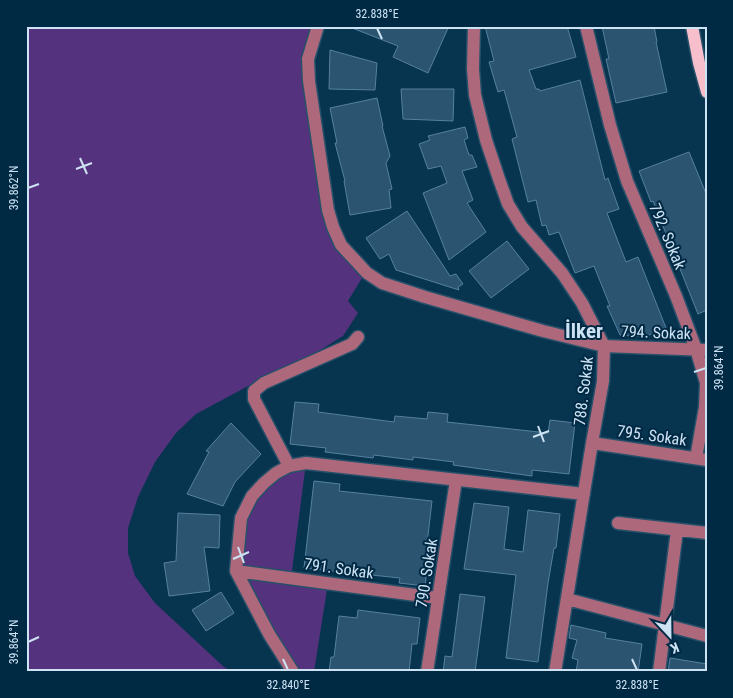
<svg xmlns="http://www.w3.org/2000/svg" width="733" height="698" viewBox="0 0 733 698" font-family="'Roboto Condensed',sans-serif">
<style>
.green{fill:#54327d}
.building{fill:#2b5471;stroke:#5680a0}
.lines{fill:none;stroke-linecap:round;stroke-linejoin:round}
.minor-casing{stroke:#275069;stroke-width:15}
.major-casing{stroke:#275069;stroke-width:15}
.minor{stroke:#ad687c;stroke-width:12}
.major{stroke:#f7becc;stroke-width:12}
.ticks{fill:none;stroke:#cde3f4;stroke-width:2}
.labels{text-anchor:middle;stroke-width:4;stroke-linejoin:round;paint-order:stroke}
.street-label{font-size:16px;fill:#cde3f4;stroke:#002944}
.district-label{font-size:21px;font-weight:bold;fill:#cde3f4;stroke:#002944}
.neatline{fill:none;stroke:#cde3f4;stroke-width:2}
.ticks-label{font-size:12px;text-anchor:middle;fill:#cde3f4}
</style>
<rect width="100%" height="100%" fill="#07344f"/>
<path class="green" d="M26,26H311L304,60L324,211L352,263L362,278L348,301L358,313L343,336L322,349L250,385L196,414L176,433L155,462L138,497L128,528V553L135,576L155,603L224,667L233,672H26Z
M306,463L291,578L328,583L314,672H293L236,571L241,518L264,483Z"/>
<path class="building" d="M347,26H449L428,73L393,57L398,46Z
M485,26H567L576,57L529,70L536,89H539L540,91L580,80L605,180L608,178L619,209L607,213L626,262L638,257L666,328L644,337L620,335L607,306H610L594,266L575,273L559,232L549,235L546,225L542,226L536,200L528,202L512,139L517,137L504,90L498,92L489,62L494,61Z
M602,26H654L657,42H656L667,92L616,103L606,59H609Z
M330,50L377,63L375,90L329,89Z
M401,89H454L453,121L403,119Z
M377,98L383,126H382L390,156L386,163L392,189L389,190L391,208L350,215L344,181H345L335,143H337L330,108Z
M465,127L468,138L464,140L469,155H472L477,167L462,171L473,200L467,203L486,232L449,260L423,193L447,183L441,166L428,169L419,144L430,140L428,136Z
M689,152L707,196V310L698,314L653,201L651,202L639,171Z
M407,211L450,276L456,274L463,284L458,287L459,290L396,270L389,254L380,259L366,238Z
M507,241L529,269L491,298L469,271Z
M295,402L319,404L318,412L394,422L395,416L427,419L428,412L448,414L447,422L548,433L550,420L575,423L569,474L532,470V476L453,465L454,462L413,457V460L374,455L373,458L325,452L326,448L290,444Z
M231,423L261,454L235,482L223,506L187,494L209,452L206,451Z
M314,481L340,484L339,491L432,501L427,544L430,545L425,586L399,583L400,578L304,568Z
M474,503L509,507L504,549L523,552L528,510L560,514L556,548H554L548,583L538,662L506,658L516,575L464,569Z
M178,513L220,515L219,548L204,547L210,591L169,596L164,563L176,561Z
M221,592L234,613L206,631L192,610Z
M460,594L485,597L475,672H443L445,656L452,657Z
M358,610L420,618L417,644H412L409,672H329L331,657H334L339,616L357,618Z
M571,625L606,633L605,638L642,644L638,672H576L578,660L572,658L577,640L569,638Z
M670,658L707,664V672H668Z"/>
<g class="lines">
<defs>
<path id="minor" d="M318,26L308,59L309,81L328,210L333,227L341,245L367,273L382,283L425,297L543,331L604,346L707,350
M474,26L473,69L475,95L486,140L499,179L508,204L522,227L562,273L582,303L604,346L603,381L592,443L555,672
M586,26L610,125L627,181L676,296L696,349L706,383L705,407L696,458
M592,443L707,460
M289,466L254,399V391L264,383L352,344L358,337
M618,523L707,533
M236,571L438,598
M567,599L707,636
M293,672L269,634L236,571L241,518L252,496L264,483L276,473L289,466L306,463L584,494
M427,672L456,480
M659,672L677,530"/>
<path id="major" d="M692,26L699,63L707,92"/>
</defs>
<use href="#minor" class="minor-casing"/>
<use href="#major" class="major-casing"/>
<use href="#minor" class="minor"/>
<use href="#major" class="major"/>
</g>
<path class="ticks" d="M377,28L382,39M80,158L87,174M76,169L92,163M28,188L39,184M694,372L706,368M538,426L544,442M533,437L549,431M238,547L244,563M233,559L249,552M28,642L39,637M283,659L288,670M632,659L637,670"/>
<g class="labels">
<g class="street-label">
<text transform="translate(668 236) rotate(67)" y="6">792. Sokak</text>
<text transform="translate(656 332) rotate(2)" y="6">794. Sokak</text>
<text transform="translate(583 391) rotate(-83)" y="6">788. Sokak</text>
<text transform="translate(652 435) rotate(8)" y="6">795. Sokak</text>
<text transform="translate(339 568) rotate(8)" y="6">791. Sokak</text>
<text transform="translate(426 573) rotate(-81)" y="6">790. Sokak</text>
</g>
<g class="district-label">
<text x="584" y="338">İlker</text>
</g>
</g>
<rect width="733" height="698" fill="none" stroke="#002944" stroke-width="55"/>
<g transform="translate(670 636) rotate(158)" stroke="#002944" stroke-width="4" paint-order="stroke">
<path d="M0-4L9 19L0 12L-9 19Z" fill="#cde3f4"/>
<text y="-8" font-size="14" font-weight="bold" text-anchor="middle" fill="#cde3f4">K</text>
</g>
<rect x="28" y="28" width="678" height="642" class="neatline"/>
<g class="ticks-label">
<text x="377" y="18">32.838°E</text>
<text transform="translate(14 188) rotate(-90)" y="4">39.862°N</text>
<text transform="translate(719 368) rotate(-90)" y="4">39.864°N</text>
<text transform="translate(14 642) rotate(-90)" y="4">39.864°N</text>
<text x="288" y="689">32.840°E</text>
<text x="637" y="689">32.838°E</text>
</g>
</svg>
